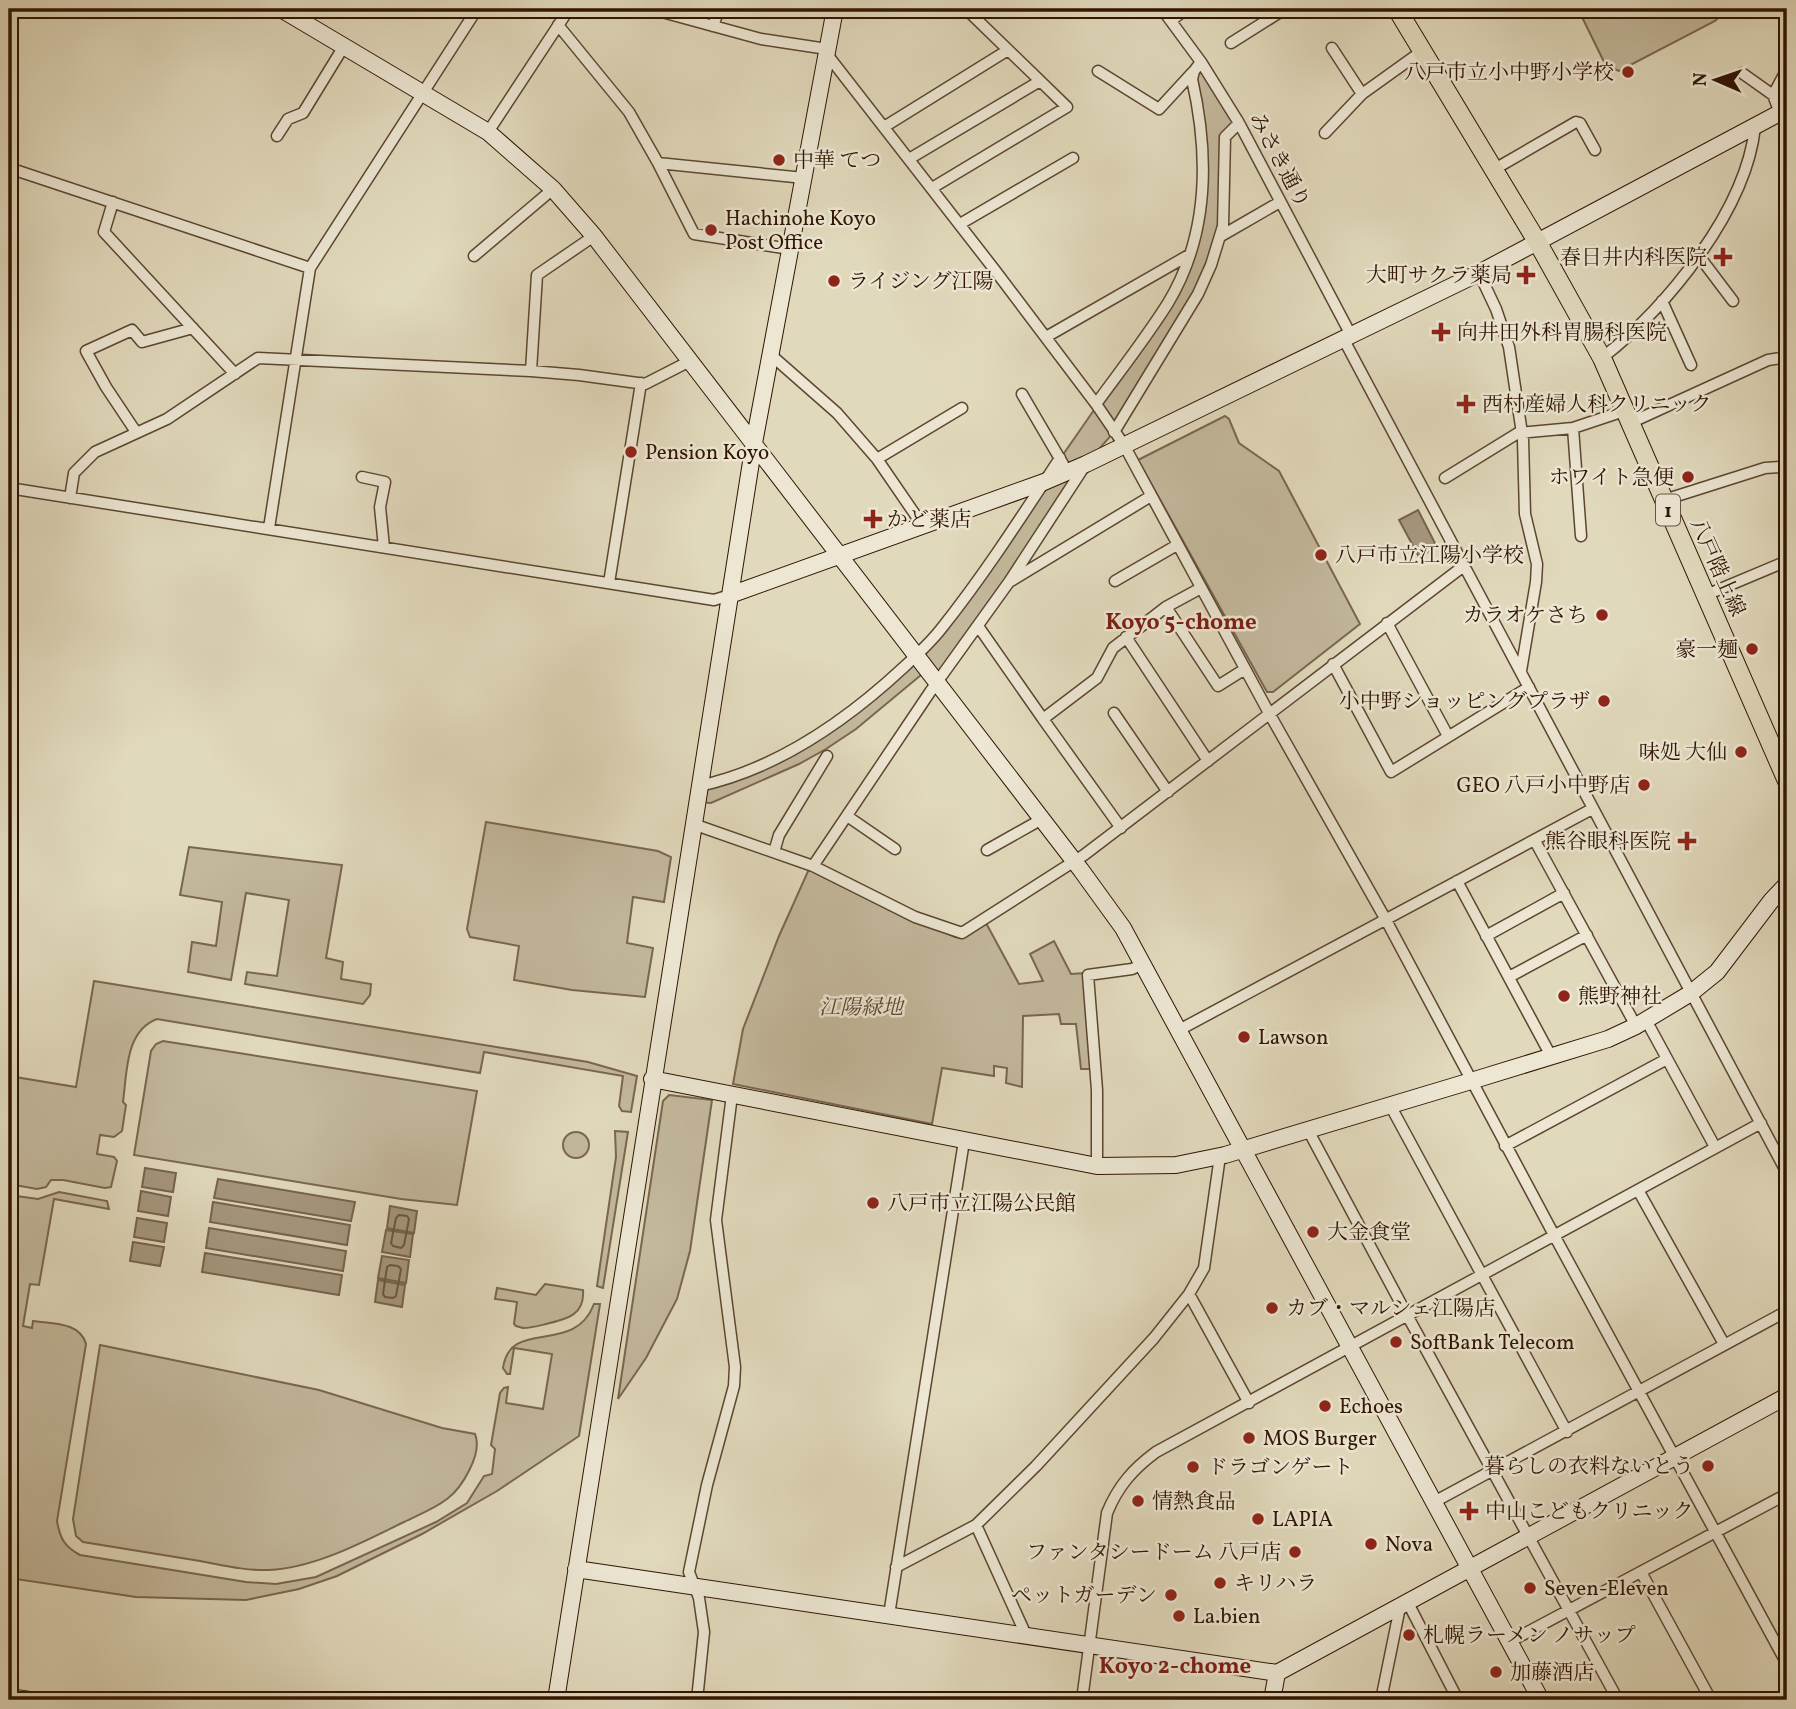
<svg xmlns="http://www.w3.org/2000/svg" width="1796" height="1709" viewBox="0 0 1796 1709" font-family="Vollkorn,'Noto Serif JP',serif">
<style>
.green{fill:#c3b89c;stroke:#7a664f;stroke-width:2}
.water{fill:#a5967d;stroke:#76624c;stroke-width:2}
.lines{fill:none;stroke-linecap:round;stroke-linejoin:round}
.shore{stroke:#6a5640;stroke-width:2}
.street-casing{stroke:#5c4630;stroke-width:13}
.secondary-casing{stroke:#301502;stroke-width:18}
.primary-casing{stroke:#301502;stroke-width:20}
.street{stroke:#ece6d3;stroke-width:10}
.secondary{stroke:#ece6d3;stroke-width:16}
.primary{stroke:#e1d9bc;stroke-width:18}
.poi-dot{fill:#8f2418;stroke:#ece6d3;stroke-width:2.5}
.labels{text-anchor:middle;stroke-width:5;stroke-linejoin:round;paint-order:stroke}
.shield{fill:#ece6d3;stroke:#685441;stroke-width:2}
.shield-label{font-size:19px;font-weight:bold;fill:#301502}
.poi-label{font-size:21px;fill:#301502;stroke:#ece6d3;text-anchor:start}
.street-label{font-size:21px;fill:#301502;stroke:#ece6d3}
.park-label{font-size:21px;font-style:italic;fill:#5c4630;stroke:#ece6d3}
.neighbourhood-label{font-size:23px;font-weight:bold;fill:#7a1f14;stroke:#ece6d3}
</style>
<rect width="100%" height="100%" fill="#e1d9bc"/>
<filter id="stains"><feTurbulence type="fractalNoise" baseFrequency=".00286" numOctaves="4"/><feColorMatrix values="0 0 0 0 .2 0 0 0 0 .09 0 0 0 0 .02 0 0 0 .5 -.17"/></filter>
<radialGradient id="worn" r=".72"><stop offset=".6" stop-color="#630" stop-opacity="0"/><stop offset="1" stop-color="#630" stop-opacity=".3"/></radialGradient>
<path class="green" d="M1578,9H1728L1715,21L1619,71L1606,66Z
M1201,62L1239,123L1229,131L1225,200L1211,265L1114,432L1086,464L943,674L927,670L856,729L826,749L799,764L711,803L697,802L699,786L802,745L916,656L1044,482L1169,302L1190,255L1203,189L1192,79Z
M1225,416L1229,419L1239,443L1279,471L1360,624L1273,692H1267L1138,460Z
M486,822L658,851L671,857L664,902L633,897L627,943L653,948L645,997L572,990L514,980L519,946L470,937L467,929Z
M189,847L342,865L326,958L343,962L341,979L371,984L370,995L363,1004L245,984L247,972L277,976L289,900L246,893L231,980L188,972L192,942L216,946L222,902L180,895Z
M809,869L955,937L963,938L986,923L1019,984L1043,981L1030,954L1054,941L1071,974L1085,973L1091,1069H1081L1076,1024H1061L1059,1014L1023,1016L1022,1087L1006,1083L1007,1068L994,1066V1076L942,1068L932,1124L733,1084L743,1029L779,936Z
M94,981L588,1062L637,1076L631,1112L622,1111L619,1106L623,1076L484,1052L480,1073L157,1019C125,1031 127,1073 123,1102L126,1105L122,1131L114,1137L100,1135L97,1154L114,1157L117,1161L111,1187L105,1188L63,1180H51L46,1187L37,1189L9,1184V1076L76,1087Z
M163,1041L477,1091L457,1205L401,1199L134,1155L151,1051L156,1044Z
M669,1095L712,1100L690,1251L677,1299L646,1358L618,1399L663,1101Z
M615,1131L628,1132L603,1288L597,1286L616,1157Z
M563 1145a13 13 0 1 1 26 0a13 13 0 1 1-26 0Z
M59,1192L107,1201L109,1209L54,1199L39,1285L30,1284L23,1326L32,1328L33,1321C53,1324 80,1322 86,1344L57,1521C60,1539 65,1547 80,1555L246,1582L276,1584L316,1577L436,1522L467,1503L484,1476L492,1474L495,1449L491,1445L500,1393L504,1388L508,1387L506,1403L543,1409L552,1354L514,1348L510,1374H507L503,1368C510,1317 574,1357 594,1304H600L579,1436L497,1491L422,1534L337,1576L299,1589L246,1600L136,1597L9,1578V1195L38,1199Z
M545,1284L583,1290C585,1315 567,1319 546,1324C538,1326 531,1328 523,1328L516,1326L514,1324L517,1302L495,1299L497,1288L536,1295Z
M100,1345L319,1390L442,1428L475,1434C483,1453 462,1488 447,1499C434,1509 418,1515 404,1522C363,1542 315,1568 269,1570C246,1571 222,1565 200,1561C161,1555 122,1548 83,1542L76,1536L73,1519Z"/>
<path class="water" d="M1418,510L1437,547L1419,557L1399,520Z
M145,1168L176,1173L173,1192L142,1187Z
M218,1179L355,1202L351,1221L214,1198Z
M141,1191L171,1197L168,1216L138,1211Z
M213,1202L350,1225L347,1245L210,1222Z
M390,1206L417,1211L414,1233L387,1228Z
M137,1218L167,1223L164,1242L134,1237Z
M209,1228L346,1251L343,1271L206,1248Z
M386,1230L413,1234L410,1257L382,1252Z
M133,1242L164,1247L160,1266L130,1261Z
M205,1253L342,1275L339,1295L202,1272Z
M382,1256L409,1260L406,1283L378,1278Z
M378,1280L405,1285L402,1307L375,1302Z"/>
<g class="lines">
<path class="shore" d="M399,1215L407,1216L409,1219L404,1245L401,1248L393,1246L391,1243L396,1218Z
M390,1265L398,1266L401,1269L396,1296L393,1298L385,1297L383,1294L387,1267Z"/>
<defs>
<path id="street" d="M651,9L761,39L827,49
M1162,9L1201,62L1239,123L1352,337
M9,19L15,9
M1172,20L1186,9
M558,25L629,112L658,163L804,178
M713,26L719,9
M1231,43L1285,9
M1332,48L1362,94
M826,53L994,269L1096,404L1124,445L1269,713L1386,920L1554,1235L1787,1664
M1098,71L1159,109L1193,72
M1742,73L1773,95
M1780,113L1773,95L1787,69
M884,127L1008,50
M488,132L569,9
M1325,133L1362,94L1422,51
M277,136L288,119L303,113L344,46
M909,159L1040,81
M658,163L694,234L790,249
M9,168L310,268
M1493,170L1576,122L1580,123L1595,150
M932,188L1067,107L966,9
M113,202L104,232L235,374
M960,224L1073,158
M1221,236L1280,202
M474,256L553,189
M1699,256L1733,301
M1479,273L1496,309L1509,347L1523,440L1525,514L1537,564L1536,582L1521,671
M1662,301L1691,365
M1046,337L1189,255
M1344,340L1787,1173
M771,355L837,413L877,459L923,526
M1602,358C1667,307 1746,211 1755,127
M531,371L537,275L594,236
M1022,394L1063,464
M1096,404C1120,371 1146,338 1168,303C1209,235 1209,154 1192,79L1194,71L1201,62
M1630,423L1768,360L1787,357
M1573,428L1581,536
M136,432L106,387L86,351L132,330L142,342L193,328
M1114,432L1198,294L1211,265L1223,226L1225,137L1239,123
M877,459L962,408
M362,477L385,482L380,507L384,547
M1445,478L1518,433L1573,428L1624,411
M9,488L714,600L730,595
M70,498L74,473L95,452L167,419L258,358L531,371L579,375L645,384L690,361
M1664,500L1765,468L1781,467L1787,469
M269,528L310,268L477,9
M1011,581L1151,496
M1115,581L1177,545
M609,583L641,383
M1706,595L1787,561
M1166,607L1218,686L1245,669
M1387,623L1448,736
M978,626L1043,719L1097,678L1113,648L1166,607L1201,588
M1126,637L1208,761
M1333,664L1391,772L1529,687
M1114,713L1168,792
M1043,719L1121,828
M699,786C778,769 846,721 904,667C917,655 930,643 941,629C984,575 1022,516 1060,458
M847,816L895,849
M693,824L813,866L915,917L962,933L1084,855L1465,565
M1535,841L1636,1026
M987,850L1042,819
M774,852L779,835L827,756
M813,866L930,692L1009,582L1086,464
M1457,881L1551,1056
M1486,936L1564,893
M1509,977L1587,935
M1646,1020L1715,1147
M1179,1030L1592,809
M1390,1105L1567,1432
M1308,1130L1407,1315L1618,1700
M1505,1146L1667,1059
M1097,1166V1090L1088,975L1132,969L1143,964
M1638,1190L1724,1344
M1189,1294L1249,1403
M1434,1502L1787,1311
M976,1525L1026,1635
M896,1567L976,1525L1036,1466L1154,1338L1189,1294L1204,1268L1220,1156
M1641,1572L1711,1700
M1408,1603L1458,1700
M889,1615L964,1141
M1509,1642L1787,1494
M697,1700L704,1632L699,1598L689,1572L707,1485L734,1386L735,1367L716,1220L732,1095
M1082,1700L1107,1513C1118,1486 1133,1469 1156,1452L1761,1123
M1381,1700L1400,1607"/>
<path id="secondary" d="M281,9L488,132L553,189L594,236L1081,870L1123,928L1541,1700
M1784,9L1787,15
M730,595L1044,482L1086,464L1479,273L1787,109
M652,1079L1097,1166L1176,1165L1225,1155L1471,1081L1608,1039L1636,1026L1691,993L1717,972L1771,901L1787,884
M576,1569L1277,1673L1787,1396
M9,1697L29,1700
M556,1700L754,443L835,9
M1272,1700L1277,1673"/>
<path id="primary" d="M1397,9L1538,243L1602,358L1787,781"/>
</defs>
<use href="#street" class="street-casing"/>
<use href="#secondary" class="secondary-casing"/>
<use href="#primary" class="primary-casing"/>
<use href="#street" class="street"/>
<use href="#secondary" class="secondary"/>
<use href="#primary" class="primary"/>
</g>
<g class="poi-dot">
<circle cx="1628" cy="72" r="7"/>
<circle cx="779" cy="160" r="7"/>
<circle cx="711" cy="230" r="7"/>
<path d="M1719.5 246.5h7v7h7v7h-7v7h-7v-7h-7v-7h7z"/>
<path d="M1522.5 264.5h7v7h7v7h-7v7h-7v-7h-7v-7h7z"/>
<circle cx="834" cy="281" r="7"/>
<path d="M1437.5 321.5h7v7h7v7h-7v7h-7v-7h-7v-7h7z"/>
<path d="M1462.5 393.5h7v7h7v7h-7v7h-7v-7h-7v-7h7z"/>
<circle cx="631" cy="452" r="7"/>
<circle cx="1688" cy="477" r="7"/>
<path d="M869.5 508.5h7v7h7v7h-7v7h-7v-7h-7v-7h7z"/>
<circle cx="1321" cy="555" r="7"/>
<circle cx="1602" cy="615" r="7"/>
<circle cx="1752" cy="649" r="7"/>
<circle cx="1604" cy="701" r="7"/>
<circle cx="1741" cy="752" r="7"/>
<circle cx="1644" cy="785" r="7"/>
<path d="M1683.5 830.5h7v7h7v7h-7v7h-7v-7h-7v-7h7z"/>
<circle cx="1564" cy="996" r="7"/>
<circle cx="1244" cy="1037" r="7"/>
<circle cx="873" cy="1203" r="7"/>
<circle cx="1313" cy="1232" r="7"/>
<circle cx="1272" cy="1308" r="7"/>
<circle cx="1396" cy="1342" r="7"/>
<circle cx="1325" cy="1406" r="7"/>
<circle cx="1249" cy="1438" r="7"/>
<circle cx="1708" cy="1466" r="7"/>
<circle cx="1193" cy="1467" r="7"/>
<circle cx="1138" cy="1501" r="7"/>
<path d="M1465.5 1500.5h7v7h7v7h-7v7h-7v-7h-7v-7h7z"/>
<circle cx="1258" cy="1519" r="7"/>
<circle cx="1371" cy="1544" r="7"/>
<circle cx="1295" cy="1552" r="7"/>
<circle cx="1220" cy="1583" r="7"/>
<circle cx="1530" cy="1588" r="7"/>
<circle cx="1171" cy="1595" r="7"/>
<circle cx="1179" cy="1616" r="7"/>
<circle cx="1409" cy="1635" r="7"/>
<circle cx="1496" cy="1672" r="7"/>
</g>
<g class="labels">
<rect class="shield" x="1656" y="494.5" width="24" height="31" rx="5"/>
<g class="shield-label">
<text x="1668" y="517">1</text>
</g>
<g class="poi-label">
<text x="1614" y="79" text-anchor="end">八戸市立小中野小学校</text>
<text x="793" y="167">中華 てつ</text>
<text x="725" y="225">Hachinohe Koyo<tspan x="725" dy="24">Post Office</tspan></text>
<text x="1707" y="264" text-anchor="end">春日井内科医院</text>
<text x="1512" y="282" text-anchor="end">大町サクラ薬局</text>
<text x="848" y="288">ライジング江陽</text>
<text x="1457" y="339">向井田外科胃腸科医院</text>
<text x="1482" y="411">西村産婦人科クリニック</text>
<text x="645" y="459">Pension Koyo</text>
<text x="1674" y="484" text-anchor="end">ホワイト急便</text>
<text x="887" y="526">かど薬店</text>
<text x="1335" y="562">八戸市立江陽小学校</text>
<text x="1588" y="622" text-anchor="end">カラオケさち</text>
<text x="1738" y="656" text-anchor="end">豪一麺</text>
<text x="1590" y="708" text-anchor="end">小中野ショッピングプラザ</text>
<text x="1727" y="759" text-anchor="end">味処 大仙</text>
<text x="1630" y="792" text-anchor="end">GEO 八戸小中野店</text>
<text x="1671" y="848" text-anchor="end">熊谷眼科医院</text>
<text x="1578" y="1003">熊野神社</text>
<text x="1258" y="1044">Lawson</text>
<text x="887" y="1210">八戸市立江陽公民館</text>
<text x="1327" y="1239">大金食堂</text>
<text x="1286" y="1315">カブ・マルシェ江陽店</text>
<text x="1410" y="1349">SoftBank Telecom</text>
<text x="1339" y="1413">Echoes</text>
<text x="1263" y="1445">MOS Burger</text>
<text x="1694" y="1473" text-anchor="end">暮らしの衣料ないとう</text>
<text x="1207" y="1474">ドラゴンゲート</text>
<text x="1152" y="1508">情熱食品</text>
<text x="1485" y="1518">中山こどもクリニック</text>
<text x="1272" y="1526">LAPIA</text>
<text x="1385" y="1551">Nova</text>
<text x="1281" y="1559" text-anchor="end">ファンタシードーム 八戸店</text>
<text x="1234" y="1590">キリハラ</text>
<text x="1544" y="1595">Seven-Eleven</text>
<text x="1157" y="1602" text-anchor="end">ペットガーデン</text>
<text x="1193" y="1623">La.bien</text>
<text x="1423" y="1642">札幌ラーメン ノサップ</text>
<text x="1510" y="1679">加藤酒店</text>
</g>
<g class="street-label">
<text transform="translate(1280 160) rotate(62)" y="7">みさき通り</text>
<text transform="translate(1718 567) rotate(66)" y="7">八戸階上線</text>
</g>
<g class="park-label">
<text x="861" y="1014">江陽緑地</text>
</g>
<g class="neighbourhood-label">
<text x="1181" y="629">Koyo 5-chome</text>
<text x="1175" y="1673">Koyo 2-chome</text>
</g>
</g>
<rect width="1796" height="1709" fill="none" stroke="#e1d9bc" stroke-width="35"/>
<rect x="10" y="10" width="1775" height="1688" fill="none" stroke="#301502" stroke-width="3.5"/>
<rect x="18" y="18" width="1761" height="1674" fill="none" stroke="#301502" stroke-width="2"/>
<g transform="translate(1716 80) rotate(272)" stroke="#ece6d3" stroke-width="5" paint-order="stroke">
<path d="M0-5L12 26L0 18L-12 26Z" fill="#301502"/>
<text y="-10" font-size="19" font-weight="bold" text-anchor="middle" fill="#301502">N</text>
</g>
<rect width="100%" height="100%" filter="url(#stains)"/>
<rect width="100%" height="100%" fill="url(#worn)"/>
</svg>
